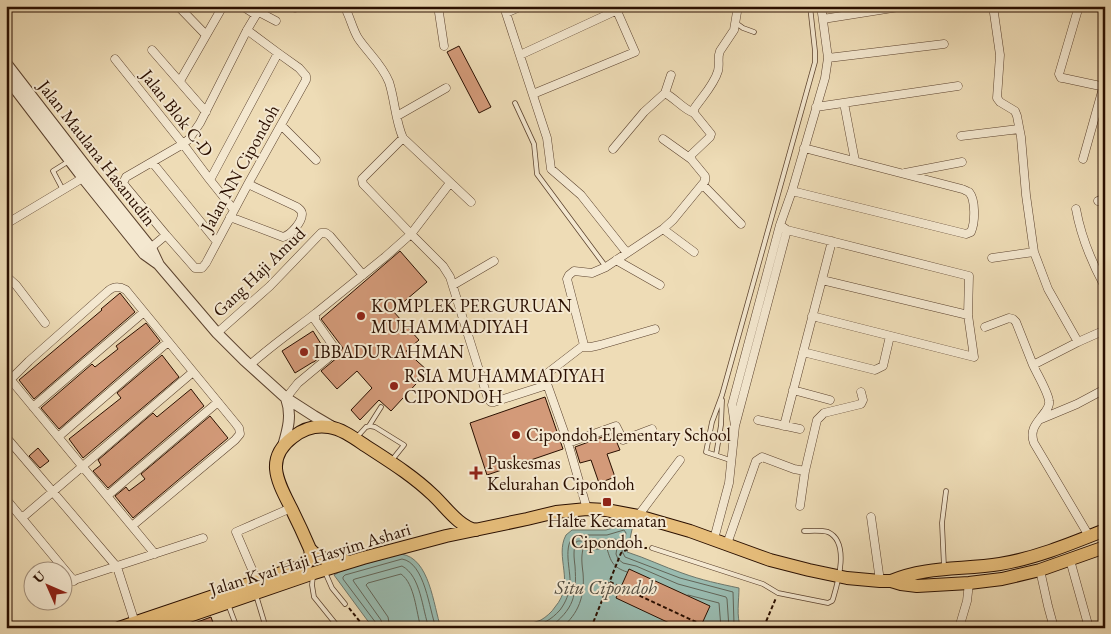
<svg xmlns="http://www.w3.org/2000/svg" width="1111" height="634" viewBox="0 0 1111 634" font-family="'EB Garamond',serif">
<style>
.water{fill:#99bbb0;stroke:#6d766a}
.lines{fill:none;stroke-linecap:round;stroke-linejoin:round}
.shore{stroke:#626558;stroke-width:1}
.building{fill:#d39a79;stroke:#2a0f00}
.service-casing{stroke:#5b422e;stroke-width:5.5}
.minor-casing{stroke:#5b422e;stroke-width:9}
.tertiary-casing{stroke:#5b422e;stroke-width:12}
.primary-casing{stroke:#2a0f00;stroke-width:14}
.path{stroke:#2a0f00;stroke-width:2;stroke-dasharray:4 2.5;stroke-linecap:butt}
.service{stroke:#f4e8d0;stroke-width:4}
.minor{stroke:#f4e8d0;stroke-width:8}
.tertiary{stroke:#f4e8d0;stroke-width:10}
.primary{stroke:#e7be7b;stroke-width:12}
.poi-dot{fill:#8f2418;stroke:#f4e8d0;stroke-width:2}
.labels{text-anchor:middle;stroke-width:4;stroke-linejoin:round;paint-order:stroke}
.street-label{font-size:18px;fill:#2a0f00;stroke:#f4e8d0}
.poi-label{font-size:18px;fill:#2a0f00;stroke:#f4e8d0;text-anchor:start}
.water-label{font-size:19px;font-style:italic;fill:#514b3e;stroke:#f4e8d0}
</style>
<rect width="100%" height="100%" fill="#eedcb6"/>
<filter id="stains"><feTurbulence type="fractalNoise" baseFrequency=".004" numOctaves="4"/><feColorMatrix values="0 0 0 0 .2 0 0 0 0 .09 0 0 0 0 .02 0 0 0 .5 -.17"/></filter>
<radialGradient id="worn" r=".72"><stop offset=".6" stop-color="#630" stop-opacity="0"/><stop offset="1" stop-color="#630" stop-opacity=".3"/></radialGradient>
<path class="water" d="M623,522L633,525L627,552C646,558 664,567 682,573C701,580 720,584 739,588C739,600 736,617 741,628H510C520,625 532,624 541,620C546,617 552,612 555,607C576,583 554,557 566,535C568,533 570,532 572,530H606L620,526Z
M401,554C430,558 433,605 441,628H373L334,575L343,570Z"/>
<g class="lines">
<path class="shore" d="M688,595L719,603L721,628
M376,628V623L343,579V577L345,575L402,559C425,563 429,609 436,628
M383,628L381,620L354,582L353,580L355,579L402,566C421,576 422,609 429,628
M390,628L388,617L366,585L368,583L401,574C415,584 416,612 421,628
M530,628C543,624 551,620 560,610C566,602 569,594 570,584C571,570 562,545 575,535H607L624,530L626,533L622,551L625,557L680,578L733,592L734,624L736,628
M549,628C574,609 577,596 575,566C574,558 573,550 576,542L578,541H607L615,539L618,541L616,554L618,559L623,563L636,566L678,584L726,597L727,599L729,628
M561,628C579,614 585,595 583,573C582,565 581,557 583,549H607C611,561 612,567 627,572"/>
</g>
<path class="building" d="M459,46L491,107L479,113L447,52Z
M400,251L427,282L393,311L419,340L406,351L428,371L391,411L379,400L360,420L351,410L372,388L357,371L337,389L321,371L338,357L340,352L343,348L321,319Z
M120,293L135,312L34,399L19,380L102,310L101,309Z
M146,323L160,341L59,429L41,408L92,364L95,367L118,349L116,346Z
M313,331L326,352L314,362H313L295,373L282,351Z
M162,355L179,377L83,458L69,439L121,398L117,393Z
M191,389L204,406L108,488L93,471L101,465L98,460L153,413L157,417Z
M545,397L563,449L487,475L470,423Z
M210,416L228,438L133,518L115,496L126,487L129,491L145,479L141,474Z
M613,433L620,450L607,454L615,477L599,483L591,460L580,463L575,447Z
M38,448L49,461L40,468L29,456Z
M629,569L710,606L700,628H680L616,598Z
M211,617L215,628H193L192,624Z"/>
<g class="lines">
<defs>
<path id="service" d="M736,23L743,28L754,32
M515,103L534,144L537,174L606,267
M63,190L53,171L69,161
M369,426L381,407
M357,437L366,427L370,426L375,427L404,445L392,460
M716,455L721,425L722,400
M730,460L706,452L712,422L722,395L815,62V51L810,6
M652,548L763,584L778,593L828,603L832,601L833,599C838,582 850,542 828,532C821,530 811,531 804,531
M944,567L942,523L946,491
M325,572L332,588L345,604
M313,576L312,585L314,597L339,628
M256,595L266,628
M228,604L237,628"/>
<path id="minor" d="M178,6L206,35
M242,6L256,15
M344,6C350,16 352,28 358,38C368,53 382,64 389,82C395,100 395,120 403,138L471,202
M438,6L444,46
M522,6L506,13L547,138L551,169L581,195L627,253
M993,6L1000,55L997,98L1000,102L1015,111L1017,116L1021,137L1026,195L1034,252L1048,289L1078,342L1033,365C1037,374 1048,392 1049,401C1050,406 1047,409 1045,412C1037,423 1029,429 1034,443L1089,536
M1079,6L1059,74L1061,78H1063L1105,87
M295,8L296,6
M257,11L276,21
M6,12L8,6
M823,19L905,6
M247,30L278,53L299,68L306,76V80L248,184L206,263L202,268H195L166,235L126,187L123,183L126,177L183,144L189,139L200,123L247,30L256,15L259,6
M152,50L206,112
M520,55L626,6
M828,58L944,44
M115,59L183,144L210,180L234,210
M180,81L223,6
M665,93L671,75
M533,94L635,52L617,11
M844,103L855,161
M816,107L958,86
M397,116L446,88
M281,125L316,160
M961,136L1019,129
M663,139L691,159
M613,149L644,112L665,93C676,99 683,109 694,113
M1083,159L1105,81
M152,162L217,242
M905,173L962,162
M210,180L278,53
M450,183L411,234L443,266L450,277L488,399L491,402H494L547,385
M703,185L741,224
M792,191L966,234L971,232C975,223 976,200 969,192C968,192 963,189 962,189L804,148
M1098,201L1105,198
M1076,209C1081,237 1092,263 1105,287
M230,217L283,237C291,235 302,222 302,214C302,210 299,209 297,207L248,184
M6,224L86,176
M780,225L787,230L969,276L968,315L974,357L812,316
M663,229L694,252
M147,251L166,235
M992,258L1034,252
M616,260L660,285
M6,276L16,285L45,323
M822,280L968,315
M453,285L494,261
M985,327L1009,318L1013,319L1016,322L1033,365
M217,333L270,286L321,233H326L330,236L363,275
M1078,342L1105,330
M582,347H591L600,345L655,329
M803,352L875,370L883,366L890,336
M250,365C271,346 294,330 316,313
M6,370L10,379L155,554
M6,384L29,361L108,291C114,286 119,286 126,290L236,424L239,428L240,434L235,440L132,526
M793,390L830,400
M286,398L298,383L334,353V347L315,320L316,313L385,257L411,234L363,184L362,179L403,138
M33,407L144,312
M1041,419L1077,404L1105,389
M758,420L800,429
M735,426L732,405L780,225L792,191L825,78L828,58L821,6
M784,426L832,241
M6,437L117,567L136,626
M58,437L168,342
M568,443L616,426L623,440L652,429
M107,496L218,402
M6,499L74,581
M800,506L805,471
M587,509L568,443L546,381V376L549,372L584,345L567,279L569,275L574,271L592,273L606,267L663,229L673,220L705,181V176L691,159V155L710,137L711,134L694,113V109C702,97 714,85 718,71C720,64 717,58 720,51L734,30L738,6
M638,516L680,460
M871,517L880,581
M22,518L193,372
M714,539L729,483L735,426L787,230
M727,544L756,461L762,457L794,469L805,471L817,420L824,413L861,404L863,400L861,392
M1070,560L1089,628
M1040,570L1048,606L1054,628
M257,581L236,532L291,508
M62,584L203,538
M959,628L967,601L969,583
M1093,628L1105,624"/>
<path id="tertiary" d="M6,63L91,173L151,248L159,265L217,333L244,360L286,398L314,416L331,426
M6,77L83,178L144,254L158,264
M283,446C288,429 292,415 286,398"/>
<path id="primary" d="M310,549C319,560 331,561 344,560
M891,581C926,566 963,570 1000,564C1036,558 1070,544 1105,530
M119,628L302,566C309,563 312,557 310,549C304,535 298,522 291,508C278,482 264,459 293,437C303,429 316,425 329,427C342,429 354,438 366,446C389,461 412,475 433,495C445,506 459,527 476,530
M154,628L314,573L363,558L446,536L527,519L556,512L587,509L606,510L638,516L690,531L770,560L809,570L847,578L880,581H891L901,584L917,586L969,583L1002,579L1040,570L1105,547"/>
</defs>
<use href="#service" class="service-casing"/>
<use href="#minor" class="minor-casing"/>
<use href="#tertiary" class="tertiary-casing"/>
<use href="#primary" class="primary-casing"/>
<path class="path" d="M610,582L709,628
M349,608L365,628
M591,628L621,553L630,548H647
M756,628L765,624L776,598"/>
<use href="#service" class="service"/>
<use href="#minor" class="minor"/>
<use href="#tertiary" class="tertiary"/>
<use href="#primary" class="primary"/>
</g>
<g class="poi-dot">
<circle cx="361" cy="316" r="5"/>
<circle cx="304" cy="352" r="5"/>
<circle cx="394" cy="386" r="5"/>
<circle cx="516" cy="435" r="5"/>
<path d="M473.5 465.5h5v5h5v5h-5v5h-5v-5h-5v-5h5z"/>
<rect x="602" y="497" width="10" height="10" rx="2.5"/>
</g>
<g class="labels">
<g class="street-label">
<text transform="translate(177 113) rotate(52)" y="6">Jalan Blok C-D</text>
<text transform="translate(97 153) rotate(52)" y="6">Jalan Maulana Hasanudin</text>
<text transform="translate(240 168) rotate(-61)" y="6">Jalan NN Cipondoh</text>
<text transform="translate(259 272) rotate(-44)" y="6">Gang Haji Amud</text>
<text transform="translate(310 559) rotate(-17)" y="6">Jalan Kyai Haji Hasyim Ashari</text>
</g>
<g class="poi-label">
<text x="371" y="312">KOMPLEK PERGURUAN<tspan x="371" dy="21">MUHAMMADIYAH</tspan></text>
<text x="314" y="358">IBBADURAHMAN</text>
<text x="404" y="382">RSIA MUHAMMADIYAH<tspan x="404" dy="21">CIPONDOH</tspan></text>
<text x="526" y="441">Cipondoh Elementary School</text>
<text x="487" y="469">Puskesmas<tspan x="487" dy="21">Kelurahan Cipondoh</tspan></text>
<text x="607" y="527" text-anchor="middle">Halte Kecamatan<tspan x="607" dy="21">Cipondoh</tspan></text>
</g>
<g class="water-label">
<text x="606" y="594">Situ Cipondoh</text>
</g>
</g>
<rect width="1111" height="634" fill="none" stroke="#eedcb6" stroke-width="25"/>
<rect x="8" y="8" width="1096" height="619" fill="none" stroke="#2a0f00" stroke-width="2.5"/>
<rect x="12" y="12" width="1086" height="609" fill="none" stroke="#2a0f00"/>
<g transform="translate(48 586) rotate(315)"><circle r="24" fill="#f4e8d0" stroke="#a3917d"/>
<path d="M0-4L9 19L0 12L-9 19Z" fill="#8f2418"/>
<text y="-8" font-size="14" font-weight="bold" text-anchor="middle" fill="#2a0f00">U</text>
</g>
<rect width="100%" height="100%" filter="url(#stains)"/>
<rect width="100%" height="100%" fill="url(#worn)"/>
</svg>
